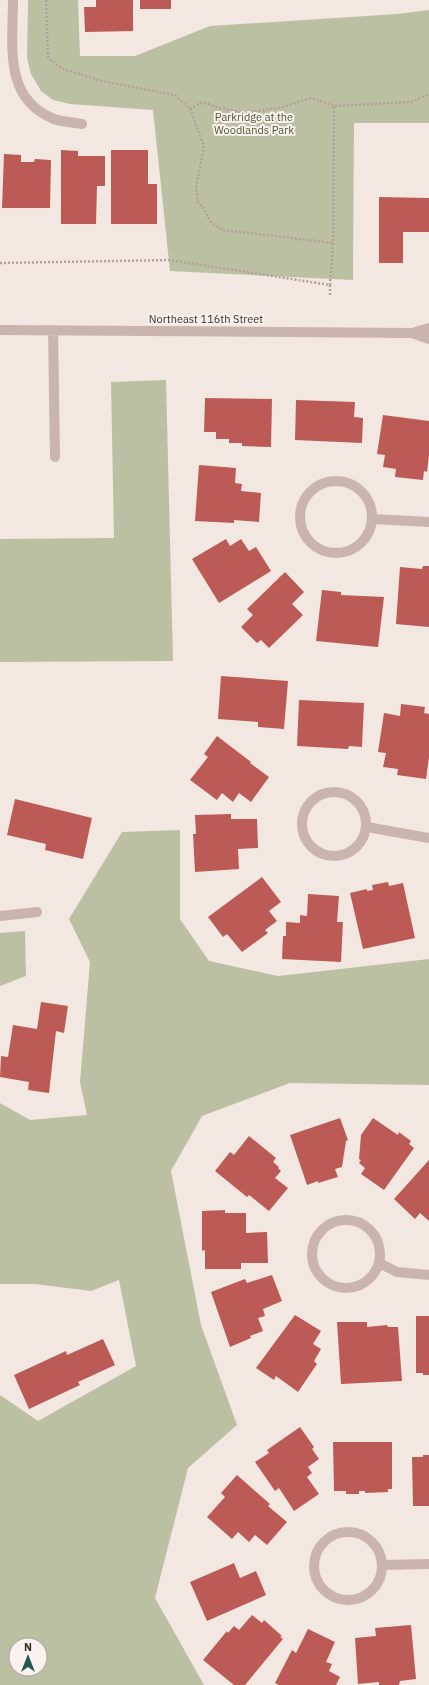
<svg xmlns="http://www.w3.org/2000/svg" width="429" height="1685" viewBox="0 0 429 1685" font-family="'IBM Plex Sans',sans-serif">
<style>
.green{fill:#bcc0a2;fill-rule:evenodd}
.building{fill:#bc5a55}
.lines{fill:none;stroke-linecap:round;stroke-linejoin:round}
.path{stroke:#b59f98;stroke-width:2.5;stroke-dasharray:2 2;stroke-linecap:butt}
.minor{stroke:#c9b5ae;stroke-width:10}
.labels{text-anchor:middle;stroke-width:4;stroke-linejoin:round;paint-order:stroke}
.park-label{font-size:11px;fill:#4f5531;stroke:#f9f2ee}
.street-label{font-size:11px;fill:#382d2c;stroke:#f9f2ee}
</style>
<rect width="100%" height="100%" fill="#f2e7e1"/>
<path class="green" d="M28,0H78L80,56H135L210,26L397,14L429,10V123H354L353,280L170,271L153,110L70,104L53,100L41,91L31,74L27,58Z
M166,380L173,661L0,662V539L114,538L111,382Z
M180,830V919L209,961L278,976L429,959V1085L290,1083L202,1116L171,1171L201,1325L237,1425L188,1468L155,1598L204,1685H0V1395L38,1421L136,1366L119,1280L91,1291L35,1284H0V1103L30,1120L87,1115L80,1082L90,962L69,919L122,832ZM16,1645H40V1669H16Z
M25,931L26,976L0,986V933Z"/>
<path class="building" d="M96,0H133V31L85,32L84,7H96Z
M140,0H171V9H140Z
M61,150L78,151V156H105V186H97L96,224H61Z
M111,150H148V184H157V224H111Z
M4,154L21,155V162H34L35,159L51,160L50,208H2Z
M379,197L429,198V232H403V263H379Z
M205,398L272,399L271,447L242,446V443H229V439H216V432H204Z
M296,400L355,402L354,417L363,418L362,443L295,440Z
M383,415L429,421V455L427,472L424,471L423,480L395,477L396,469L383,467L385,455L377,454Z
M199,465L236,468L235,483L242,484L241,491L261,493L259,522L234,520V523L195,521Z
M226,539L230,546L241,539L249,551L256,547L271,571L219,603L192,559Z
M423,566H429V627L396,624L400,567L422,569Z
M285,572L304,592L292,604L303,615L269,648L261,640L257,643L241,627L253,615L247,609Z
M322,590L341,592V595L384,597L378,647L316,641Z
M221,676L288,681L284,729L258,727V722L218,719Z
M299,700L364,703L362,747L349,746L348,749L297,746Z
M401,704L425,707L424,713L429,714V757L426,779L397,775L398,769L383,767L386,753L378,752L384,713L400,716Z
M217,736L251,762L250,763L269,777L251,802L239,793L233,802L222,793L217,800L190,780L208,757L204,754Z
M15,799L92,818L83,859L45,850L46,844L7,835Z
M231,814V819H257L258,848L238,849L239,869L195,872L193,834H196L195,815Z
M262,877L281,902L269,911L277,921L265,930L268,933L242,952L227,934L223,937L208,917Z
M388,882L389,886L403,883L415,938L363,949L350,893L367,889V891L373,890L372,885Z
M308,894L339,896L337,922H343L341,962L282,959L283,936H286V922L300,923V915L307,916Z
M41,1002L68,1006L64,1033L56,1031L49,1093L28,1090L29,1082L0,1077L1,1056L8,1057L13,1025L37,1029Z
M340,1118L348,1140L346,1141L342,1167L335,1169L338,1177L318,1183V1181L307,1185L290,1135Z
M373,1118L398,1135L399,1132L411,1141L409,1144L414,1148L384,1190L361,1174L365,1168L359,1163L361,1160L359,1159L361,1135Z
M249,1136L276,1158L273,1162L279,1167L278,1168L281,1171L275,1178L288,1188L269,1211L249,1195L247,1197L215,1171L230,1152L234,1155Z
M429,1160V1221L420,1213L415,1219L394,1199Z
M225,1210V1213H246V1233L267,1232L268,1263H241V1269H205V1250L202,1251V1211Z
M272,1275L282,1301L263,1309L265,1316L258,1318L263,1331L250,1336L251,1338L230,1347L211,1292L245,1279L247,1283Z
M295,1315L321,1331L313,1344L321,1349L314,1361L317,1364L298,1392L276,1376L274,1380L256,1368Z
M416,1316H429V1375H423V1373H416Z
M337,1322H367V1327L387,1325L388,1327H398L402,1381L341,1384Z
M103,1339L115,1365L78,1382L80,1385L29,1409L14,1375L66,1351L67,1355Z
M300,1427L314,1447L312,1449L319,1459L308,1467L312,1473L307,1477L319,1494L294,1511L279,1488L275,1491L255,1462L269,1453L267,1450Z
M333,1442H392V1489H388V1492L365,1493V1491H359V1494H346V1491H334Z
M423,1455H429V1506H413L412,1457H423Z
M237,1475L270,1504L268,1506L287,1522L267,1545L255,1535L249,1542L238,1532L232,1539L207,1517L225,1497L221,1493Z
M234,1563L240,1578L256,1571L266,1595L207,1621L190,1582Z
M252,1615L262,1623L264,1620L282,1636L280,1637L283,1639L245,1685H234L203,1660L227,1631L228,1633L234,1626L239,1630Z
M411,1625L416,1679L400,1681L399,1685H379V1682L358,1684L355,1638L376,1636L375,1628Z
M308,1629L335,1642L326,1662L332,1664L329,1671L340,1677L336,1685H279L275,1683L292,1650L296,1653Z"/>
<g class="lines">
<path class="path" d="M46,0L48,58L63,69L102,81L175,95L190,109L204,146L196,188L198,203L203,207L211,223L223,230L333,243
M190,109L203,102L220,108L245,113L283,107L311,98L334,106
M0,263L170,260L330,285V297
M330,285L333,243L334,106L411,102L429,94"/>
<path class="minor" d="M13,0C13,45 3,99 54,119C62,122 73,122 82,124
M0,330L412,333L429,328
M53,330L55,457
M412,333L429,339
M300 517a36 36 0 1 1 72 0a36 36 0 1 1-72 0Z
M373,519L429,522
M302 824a32 32 0 1 1 64 0a32 32 0 1 1-64 0Z
M367,827L429,838
M0,916L37,912
M312 1254a34 34 0 1 1 68 0a34 34 0 1 1-68 0Z
M379,1263L397,1272L429,1275
M314 1566a34 34 0 1 1 68 0a34 34 0 1 1-68 0Z
M382,1565L429,1564"/>
</g>
<g class="labels">
<g class="park-label">
<text x="254" y="121">Parkridge at the<tspan x="254" dy="13">Woodlands Park</tspan></text>
</g>
<g class="street-label">
<text x="206" y="323">Northeast 116th Street</text>
</g>
</g>
<g transform="translate(28 1657)"><circle r="19" fill="#f9f2ee" stroke="#aca3a0"/>
<path d="M0-3L7 15L0 10L-7 15Z" fill="#245750"/>
<text y="-6" font-size="11" font-weight="bold" text-anchor="middle" fill="#382d2c">N</text>
</g>
</svg>
